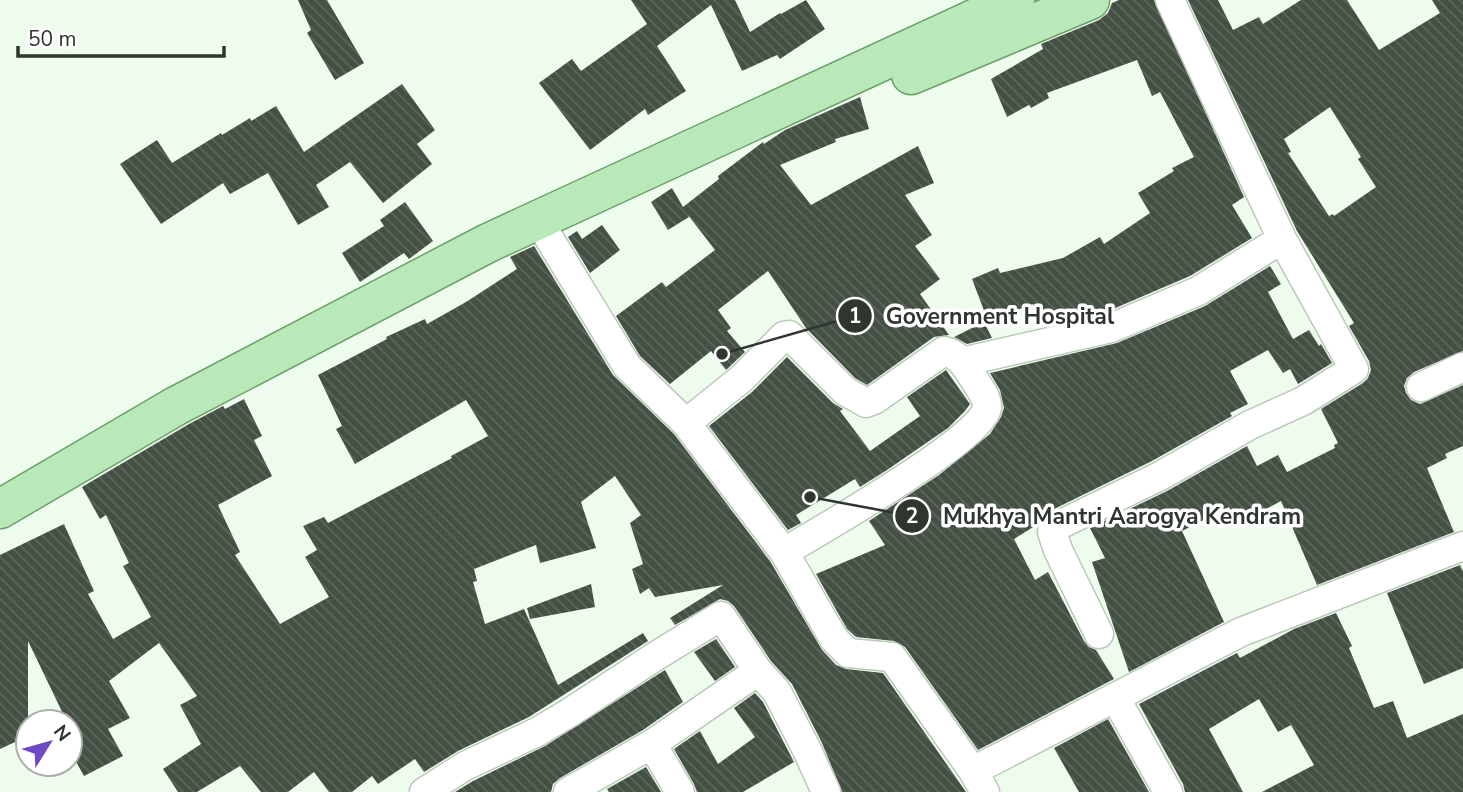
<svg xmlns="http://www.w3.org/2000/svg" width="1463" height="792" viewBox="0 0 1463 792" font-family="'Nunito Sans',sans-serif">
<style>
.building{fill:url(#building-back-hatch);fill-rule:evenodd}
.lines{fill:none;stroke-linecap:round;stroke-linejoin:round}
.minor-casing{stroke:#bbc8ba;stroke-width:31}
.primary-casing{stroke:#6ba169;stroke-width:41}
.minor{stroke:#fff;stroke-width:28}
.primary{stroke:#b9e9b8;stroke-width:38}
.leader{fill:none;stroke:#2f352f;stroke-width:2.5}
.callout-dot{fill:#2f352f;stroke:#fff;stroke-width:2.5}
.mark-label{font-size:21px;text-anchor:middle;font-weight:bold;fill:#fff}
.callout-label{font-size:23px;text-anchor:middle;font-weight:bold;fill:#2f352f;stroke:#fff;stroke-width:7;stroke-linejoin:round;paint-order:stroke}
</style>
<defs>
<pattern id="building-back-hatch" width="6" height="6" patternUnits="userSpaceOnUse" patternTransform="scale(1.75)"><rect width="6" height="6" fill="#445043"/><path d="M-1 5l2 2M0 0l6 6M5-1l2 2" fill="none" stroke="#5d675c"/></pattern>
</defs>
<rect width="100%" height="100%" fill="#eefced"/>
<path class="building" d="M298,0H327L364,63L335,80L307,33L311,30Z
M631,0H735L750,32L780,13L781,14L806,0L825,29L780,59L777,55L742,71L711,5L657,46L686,91L648,115L645,109L590,150L539,83L572,59L581,71L647,24Z
M1119,0H1154L1244,197L1232,205L1252,238L1190,276L1106,312L1039,327L1033,304L988,321L972,279L998,268L1000,273L1063,258L1100,237L1104,244L1150,213L1138,193L1174,171L1172,168L1194,157L1160,92L1152,96L1137,60L1047,93L1049,98L1031,108L1029,105L1007,117L991,79L1043,49L1041,44L1099,20L1108,13L1112,3Z
M1188,0H1218L1233,30L1259,17L1263,24L1301,0H1347L1379,50L1440,13L1432,0H1463V351L1414,372L1407,378L1404,386L1406,393L1411,400L1420,404L1463,385V446L1445,454L1447,458L1427,468L1454,532L1317,585L1281,501L1238,524L1229,507L1182,531L1224,622L1129,672L1092,562L1105,558L1090,528L1167,491L1247,446L1257,466L1278,455L1287,472L1335,448L1334,445L1338,443L1321,409L1363,383L1368,378L1371,370L1369,361L1349,326L1354,323L1297,231ZM1330,107L1361,157L1358,159L1376,187L1334,216L1333,214L1329,216L1288,153L1291,152L1284,139Z
M402,84L435,130L417,144L432,164L383,203L350,162L316,185L329,207L298,225L268,173L230,194L223,183L161,224L120,164L157,140L172,163L221,133L222,135L250,118L251,121L276,106L304,152Z
M860,97L869,129L835,139L836,142L780,165L811,205L918,146L934,183L905,195L932,235L915,246L940,279L920,294L949,335L934,337L867,385L855,378L806,328L768,271L718,310L731,328L727,331L745,352L726,370L711,351L670,384L640,356L616,316L662,282L666,287L715,250L688,215L689,217L668,230L651,202L672,188L683,207L719,179L718,176L763,142L764,144L785,130Z
M405,202L433,241L409,259L404,253L360,282L342,253L384,226L380,220Z
M602,225L620,250L590,273L568,237L577,231L582,239Z
M534,246L613,375L674,434L770,561L822,650L836,665L846,669L883,673L966,792H842L822,743L792,684L771,661L734,606L728,601L720,599L675,625L670,618L723,585L655,597L649,588L640,594L632,569L643,564L630,523L641,515L615,476L581,502L596,548L540,563L536,545L474,569L477,581L473,582L485,624L524,609L558,685L643,633L648,641L529,717L458,751L424,772L415,759L378,784L372,776L352,792H329L314,772L288,792H261L240,766L197,792H178L163,769L201,744L180,705L197,696L159,643L109,681L130,718L108,729L123,756L84,776L70,751V722H67L28,641V736L0,749V555L64,524L94,591L88,594L113,639L151,617L123,566L129,563L106,515L100,519L82,487L189,424L223,406L225,409L244,399L262,436L254,440L272,476L218,505L240,552L235,555L280,624L329,597L305,557L317,550L303,526L324,517L328,523L452,458L451,456L488,436L466,400L355,464L336,429L342,426L318,375L387,339L386,337L425,319L427,324L466,302L517,269L510,257Z
M1270,266L1281,284L1268,292L1293,339L1309,330L1319,346L1321,344L1332,363L1298,384L1290,369L1283,373L1268,350L1230,371L1248,404L1230,413L1232,416L1152,461L1048,512L1038,524L1014,539L1035,580L1048,572L1084,641L1089,647L1096,650L1114,679L978,750L905,647L894,641L856,637L847,629L816,574L885,545L869,521L939,475L990,434L1001,417L1004,408L1000,390L990,373L1117,343L1205,306Z
M984,322L992,338L967,344L954,337Z
M787,357L833,403L843,409L840,411L870,451L920,416L907,397L946,370L970,404L965,411L948,428L887,470L860,487L855,479L796,515L801,523L788,530L709,426L752,392Z
M1460,565L1463,571V668L1424,684L1387,593Z
M591,584L595,607L530,619L527,608Z
M1336,613L1352,646L1349,648L1374,708L1393,701L1407,738L1463,714V792H1262L1314,765L1291,725L1278,732L1259,699L1209,729L1243,792H1185L1183,784L1139,704L1237,653L1240,658L1294,629Z
M716,639L735,667L715,681L694,652Z
M665,670L683,702L643,730L560,778L553,784L551,792H455L473,781L545,746Z
M755,693L763,702L794,762L743,792H697L694,784L674,749L700,731L718,764L755,737L734,708Z
M1108,719L1149,792H1079L1054,748Z
M646,767L661,792H609L607,789Z"/>
<g class="lines">
<defs>
<path id="minor" d="M538,220L627,366L686,423L784,552L834,639L848,653L892,657L973,771L985,792
M962,362L1111,328L1198,291L1282,239
M1421,387L1463,367
M686,423L741,379L784,336L789,335L845,391L866,403L874,400L944,351C959,354 966,367 974,379C979,388 988,397 987,408C983,438 816,533 784,552
M1099,634L1058,550L1052,532L1055,527L1160,476L1250,425L1303,401L1354,369L1282,239L1170,0
M1115,697L1168,792
M652,744L680,792
M973,771L1241,632L1463,546
M424,792L465,766L537,732L569,713L656,656L721,616L758,671L777,692L807,750L826,792
M568,792L652,744L758,671"/>
<path id="primary" d="M911,75L1090,0
M0,509L176,406L488,243L1015,0"/>
</defs>
<use href="#minor" class="minor-casing"/>
<use href="#primary" class="primary-casing"/>
<use href="#minor" class="minor"/>
<use href="#primary" class="primary"/>
</g>
<path class="leader" d="M722 354L855 316M810 497L912 516"/>
<g class="callout-dot">
<circle cx="722" cy="354" r="7"/>
<circle cx="810" cy="497" r="7"/>
<circle cx="855" cy="316" r="18"/>
<circle cx="912" cy="516" r="18"/>
</g>
<g class="mark-label">
<text x="855" y="323">1</text>
<text x="912" y="523">2</text>
</g>
<g class="callout-label">
<text x="1000" y="324">Government Hospital</text>
<text x="1122" y="524">Mukhya Mantri Aarogya Kendram</text>
</g>
<g transform="translate(49 743) rotate(53)"><circle r="33" fill="#ffffff" stroke="#acaeac" stroke-width="2"/>
<path d="M0-5L12 26L0 18L-12 26Z" fill="#704ac3"/>
<text y="-10" font-size="19" font-weight="bold" text-anchor="middle" fill="#2f352f">N</text>
</g>
<path d="M18 46v10h206v-10" fill="none" stroke="#2f352f" stroke-width="3.5"/>
<text x="28" y="46" font-size="21" fill="#2f352f" stroke="#ffffff" stroke-width="5" paint-order="stroke">50 m</text>
</svg>
